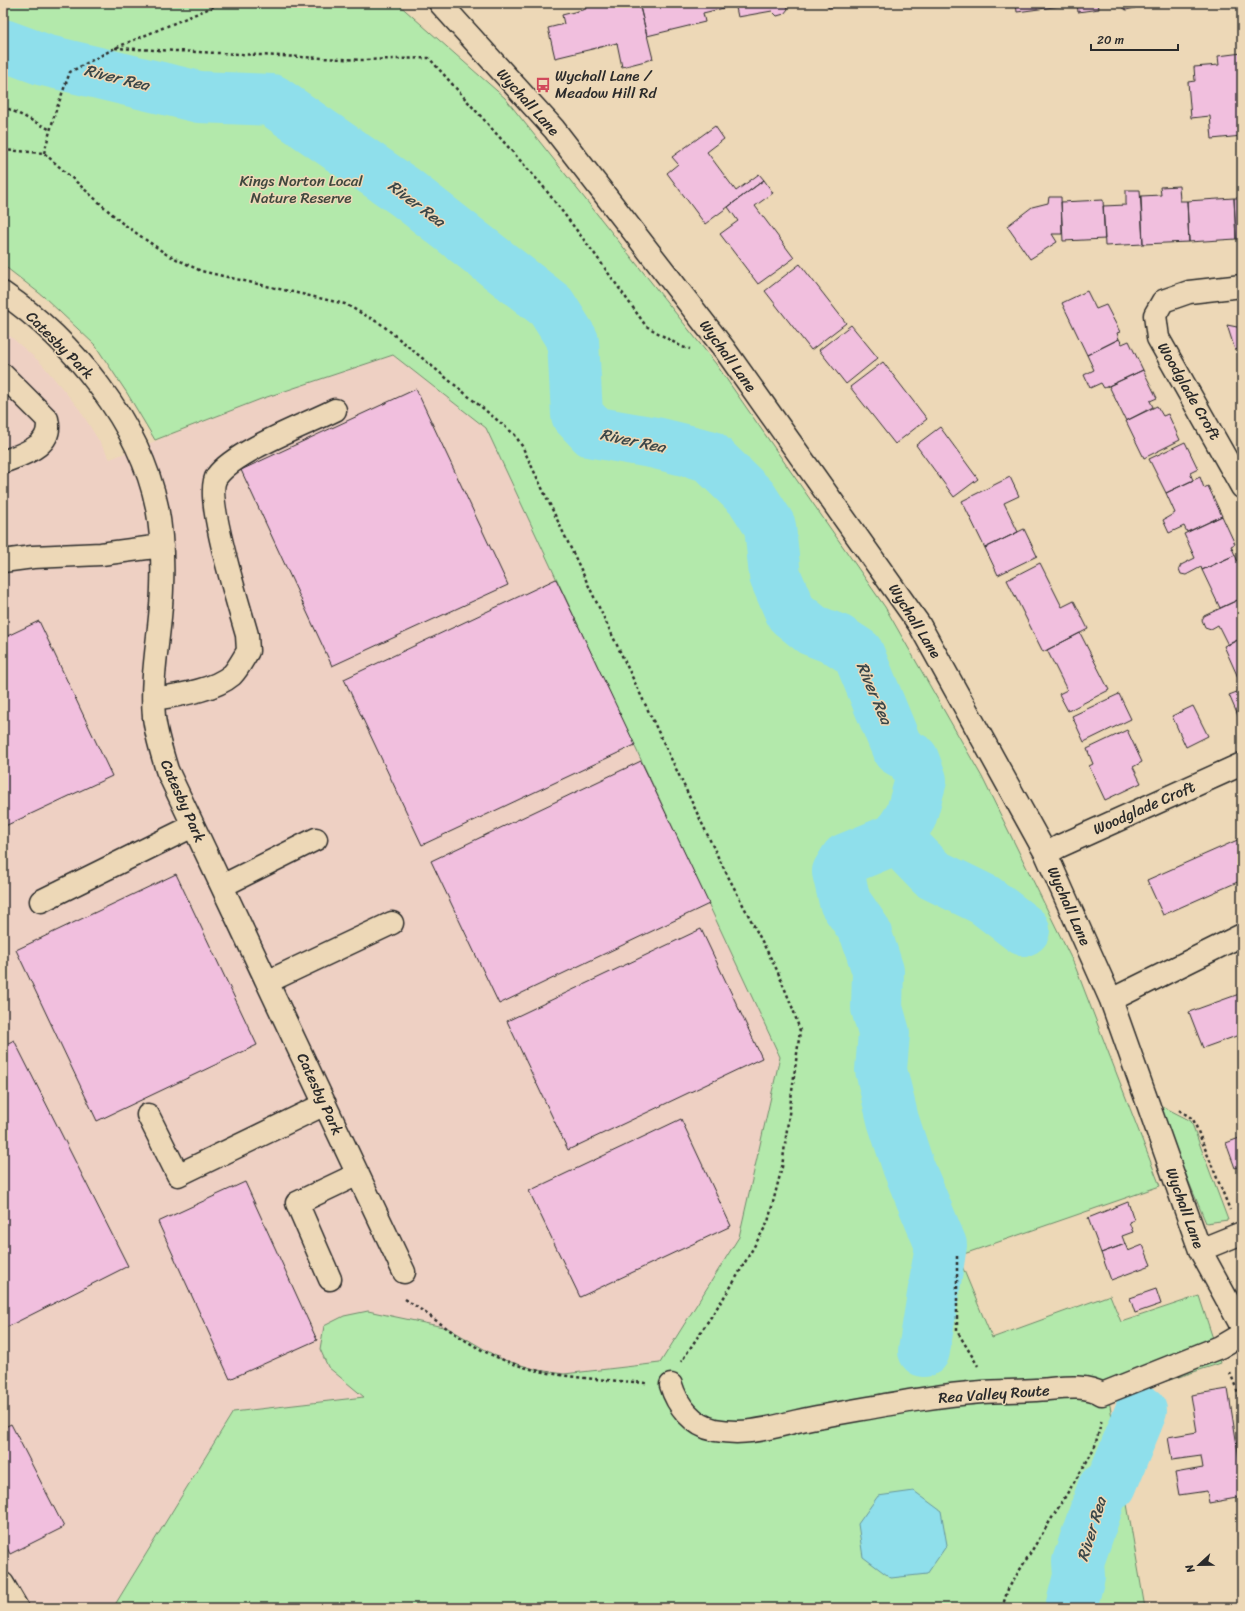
<svg xmlns="http://www.w3.org/2000/svg" width="1245" height="1611" viewBox="0 0 1245 1611" font-family="Sriracha,sans-serif">
<style>
.built{fill:#eed0c3}
.green{fill:#b3e9ab;stroke:#6f8a6b}
.water{fill:#8fdfeb;stroke:#67979e}
.lines{fill:none;stroke-linecap:round;stroke-linejoin:round}
.river{stroke:#8fdfeb;stroke-width:52}
.building{fill:#f1bfde;stroke:#2b2b2b}
.minor-casing{stroke:#2b2b2b;stroke-width:25}
.path{stroke:#2b2b2b;stroke-width:2.5;stroke-dasharray:3 3;stroke-linecap:butt}
.minor{stroke:#edd8b7;stroke-width:22}
.labels{text-anchor:middle;stroke-width:3;stroke-linejoin:round;paint-order:stroke}
.poi-label{font-size:15px;fill:#2b2b2b;stroke:#edd8b7;text-anchor:start}
.street-label{font-size:15px;fill:#2b2b2b;stroke:#edd8b7}
.park-label{font-size:15px;fill:#3f483e;stroke:#edd8b7}
.water-label{font-size:16px;font-style:italic;fill:#3a4648;stroke:#edd8b7}
</style>
<rect width="100%" height="100%" fill="#edd8b7"/>
<filter id="ink" filterUnits="userSpaceOnUse"><feTurbulence type="fractalNoise" baseFrequency=".025" numOctaves="2"/><feDisplacementMap in="SourceGraphic" scale="8" xChannelSelector="R" yChannelSelector="G"/><feConvolveMatrix kernelMatrix="1 2 1 2 8 2 1 2 1" color-interpolation-filters="sRGB"/></filter>
<g filter="url(#ink)">
<path class="built" d="M3,330L42,364L80,410L110,459L261,399L393,355L486,428L780,1057L739,1237L660,1363L233,1412L113,1608H3Z"/>
<path class="green" d="M3,3H397L505,98L716,364L885,607L982,777L1075,966L1160,1186L958,1256L992,1338L1110,1295L1121,1322L1199,1296L1221,1363L1109,1400L1145,1608H113L233,1412L364,1397L328,1367L320,1349L324,1326L344,1316L368,1311L448,1328L501,1359L538,1370L564,1374L660,1363L739,1237L780,1057L486,428L393,355L261,399L155,440L127,393L95,345L43,296L3,265Z
M1156,1103L1191,1121L1228,1220L1206,1223Z"/>
<path class="water" d="M914,1491L941,1511L947,1545L927,1574L891,1578L863,1557L858,1524L878,1496Z"/>
<g class="lines">
<path class="river" d="M3,45L44,60L199,97L272,100L405,192L551,306L573,341L577,415L593,432L656,443L709,456L752,498L770,526L775,576L791,613L812,630L838,640L858,653L898,750L913,759L921,780L911,816L897,838
M897,838L846,859L838,872L845,902L865,931L878,971L877,1008L884,1033L881,1070L893,1120L908,1166L941,1245L924,1351
M897,838L932,874L985,900L1024,930
M1071,1608L1079,1576L1078,1562L1103,1489L1111,1485L1141,1411"/>
</g>
<path class="building" d="M584,3H639L653,59L622,67L617,43L555,58L548,28L564,24L562,15L586,9Z
M639,3H727L728,7L703,13L705,22L647,36Z
M735,3H787L788,9L784,14L777,16L772,11L738,17Z
M824,3H839L836,6L829,8Z
M1016,3H1067L1068,5L1017,12Z
M1077,3H1098L1099,9L1078,12Z
M1121,3H1141L1135,8L1126,10L1121,6Z
M1242,53V136L1212,139L1210,116L1191,118L1188,82L1195,81L1194,67L1219,65L1218,56Z
M715,126L724,139L707,152L736,191L759,174L764,180L705,224L667,173L678,164L672,157Z
M764,180L773,193L755,206L794,258L758,284L720,234L738,221L728,207Z
M1179,186L1180,201H1187L1189,242L1143,244L1141,196L1161,195L1160,187Z
M1126,190H1140L1143,244L1105,246L1103,206L1126,205Z
M1049,197H1061L1062,234H1052L1057,242L1030,259L1007,226L1032,207L1048,203Z
M1234,198L1236,239L1189,242L1187,201Z
M1234,198H1242V239H1236Z
M1103,200L1105,239L1063,241L1061,202Z
M800,264L846,323L811,350L765,291Z
M1087,291L1096,309L1106,305L1120,332L1117,333L1119,339L1087,355L1062,303Z
M851,325L878,358L846,384L819,350Z
M1227,325L1242,328V348L1235,350Z
M1119,339L1122,344L1129,341L1143,370L1104,388L1101,383L1090,388L1084,375L1094,370L1087,355Z
M883,362L927,419L895,444L850,387Z
M1143,370L1157,398L1150,401L1153,407L1126,421L1109,386Z
M416,389L508,585L332,666L241,470Z
M1157,406L1163,416L1168,414L1180,440L1144,458L1126,421Z
M940,427L978,479L954,497L916,445Z
M1185,442L1198,469L1190,473L1193,480L1166,493L1149,459Z
M1010,477L1019,496L1004,503L1018,532L985,548L962,501Z
M1200,477L1204,488L1208,486L1222,516L1187,532L1184,526L1169,533L1163,520L1175,513L1166,493Z
M1222,516L1235,544L1231,546L1235,555L1202,570L1201,567L1186,575L1181,574L1179,569L1181,565L1195,558L1184,534Z
M1024,529L1037,556L998,575L985,548Z
M1235,555L1239,564L1242,562V598L1220,608L1202,570Z
M1040,563L1062,607L1074,601L1088,629L1043,652L1007,580Z
M556,579L635,745L422,845L344,679Z
M1242,598V638L1228,645L1218,625L1211,629L1205,627L1202,620L1204,616Z
M39,621L112,776L3,827V638Z
M1080,633L1109,690L1068,711L1059,694L1067,690L1047,650Z
M1242,638V684H1241L1224,646Z
M1242,690V725L1229,695Z
M1119,694L1131,719L1084,742L1072,716Z
M1193,706L1208,736L1186,747L1172,716Z
M1127,730L1142,762L1133,767L1141,783L1105,800L1089,766L1093,764L1087,749Z
M641,761L709,904L499,1004L431,861Z
M1242,838V880L1163,915L1147,880Z
M176,874L257,1045L97,1121L16,950Z
M701,929L762,1058L568,1150L507,1021Z
M1242,993V1034L1203,1048L1189,1012Z
M14,1040L128,1266L3,1329V1046Z
M681,1119L731,1226L580,1297L529,1191Z
M1242,1137V1165L1235,1168L1226,1143Z
M245,1182L317,1340L230,1379L158,1222Z
M1128,1202L1134,1220L1129,1222L1133,1232L1122,1236L1125,1244L1101,1253L1088,1218Z
M1125,1244L1128,1251L1143,1245L1151,1265L1111,1280L1101,1253Z
M1156,1289L1161,1304L1135,1313L1130,1298Z
M1228,1389L1242,1477V1497L1209,1503L1207,1491L1179,1495L1175,1473L1203,1468L1201,1456L1172,1460L1168,1437L1197,1432L1191,1395Z
M11,1424L64,1527L10,1554L3,1539V1428Z"/>
<g class="lines">
<defs>
<path id="minor" d="M440,3L554,129L725,350L919,624L1046,854L1111,1000L1200,1250L1242,1327
M1242,286L1189,292L1163,301L1155,315L1158,338L1242,487
M3,293C72,340 140,423 157,507C162,533 163,561 162,588C161,631 150,674 154,717C156,735 162,753 167,770L404,1272
M3,375L47,419C54,446 23,454 3,462
M3,561L33,557L101,554L162,546
M154,699C178,695 213,691 232,675C238,669 243,659 248,651L247,635C240,609 203,495 217,476C235,451 305,425 335,410
M1046,854L1060,846L1242,764
M222,886L316,839
M41,901L193,826
M267,982L392,923
M1111,1000L1242,935
M148,1115L178,1175L325,1104
M1200,1250L1242,1233
M330,1279L297,1203L358,1174
M671,1385C677,1405 693,1426 715,1430C754,1437 781,1423 817,1417C871,1408 927,1396 982,1392C1000,1391 1018,1391 1036,1390C1057,1389 1084,1383 1102,1394L1220,1347L1242,1334
M3,1584L17,1608"/>
</defs>
<use href="#minor" class="minor-casing"/>
<path class="path" d="M115,48L363,60L429,58L542,185L594,253L646,326L682,347L690,349
M3,106L51,130
M3,150L44,153L122,223L166,254L201,271L345,304L381,324L508,429L515,435L522,446L719,859L777,970L793,1009L800,1031L782,1167L768,1222L732,1285L681,1362
M44,153L55,113L70,72L115,48L222,3
M1179,1110L1193,1119L1230,1210
M957,1256V1331L978,1366
M405,1299C436,1319 466,1345 501,1359C546,1378 598,1379 646,1383
M1230,1372L1242,1404
M1002,1608L1008,1589L1086,1463L1095,1446L1102,1419"/>
<use href="#minor" class="minor"/>
</g>
</g>
<defs>
<symbol id="bus-bare" viewBox="-9 -9 18 18"><path d="M-5-6H5V4H4V6H2V4H-2V6H-4V4H-5ZM-3.5-4V0h7V-4ZM-3.5 1.2v1.5H-2V1.2ZM2 1.2v1.5H3.5V1.2Z" fill="#d1495b" stroke="#edd8b7" stroke-width="2.5" paint-order="stroke"/></symbol>
</defs>
<g fill-rule="evenodd">
<use href="#bus-bare" x="532" y="74" width="22" height="22"/>
</g>
<g class="labels">
<g class="poi-label">
<text x="555" y="81">Wychall Lane /<tspan x="555" dy="17">Meadow Hill Rd</tspan></text>
</g>
<g class="street-label">
<text transform="translate(528 102) rotate(48)" y="5">Wychall Lane</text>
<text transform="translate(60 345) rotate(45)" y="5">Catesby Park</text>
<text transform="translate(728 356) rotate(54)" y="5">Wychall Lane</text>
<text transform="translate(1189 391) rotate(60)" y="5">Woodglade Croft</text>
<text transform="translate(915 621) rotate(58)" y="5">Wychall Lane</text>
<text transform="translate(183 801) rotate(66)" y="5">Catesby Park</text>
<text transform="translate(1144 808) rotate(-24)" y="5">Woodglade Croft</text>
<text transform="translate(1069 906) rotate(66)" y="5">Wychall Lane</text>
<text transform="translate(320 1094) rotate(65)" y="5">Catesby Park</text>
<text transform="translate(1185 1208) rotate(70)" y="5">Wychall Lane</text>
<text transform="translate(994 1394) rotate(-4)" y="5">Rea Valley Route</text>
</g>
<g class="park-label">
<text x="301" y="186">Kings Norton Local<tspan x="301" dy="17">Nature Reserve</tspan></text>
</g>
<g class="water-label">
<text transform="translate(117 77) rotate(14)" y="6">River Rea</text>
<text transform="translate(417 203) rotate(37)" y="6">River Rea</text>
<text transform="translate(633 440) rotate(12)" y="6">River Rea</text>
<text transform="translate(875 693) rotate(67)" y="6">River Rea</text>
<text transform="translate(1091 1529) rotate(-73)" y="6">River Rea</text>
</g>
</g>
<rect width="1245" height="1611" fill="none" stroke="#edd8b7" stroke-width="16"/>
<rect x="8" y="8" width="1229" height="1595" fill="none" stroke="#2b2b2b" stroke-width="1.5" filter="url(#ink)"/>
<g transform="translate(1199 1565) rotate(248)" stroke="#edd8b7" stroke-width="3" paint-order="stroke">
<path d="M0-3L7 15L0 10L-7 15Z" fill="#2b2b2b"/>
<text y="-6" font-size="11" font-weight="bold" text-anchor="middle" fill="#2b2b2b">N</text>
</g>
<path d="M1091 44v6h87v-6" fill="none" stroke="#2b2b2b" stroke-width="2"/>
<text x="1097" y="44" font-size="12" fill="#2b2b2b" stroke="#edd8b7" stroke-width="3" paint-order="stroke">20 m</text>
</svg>
